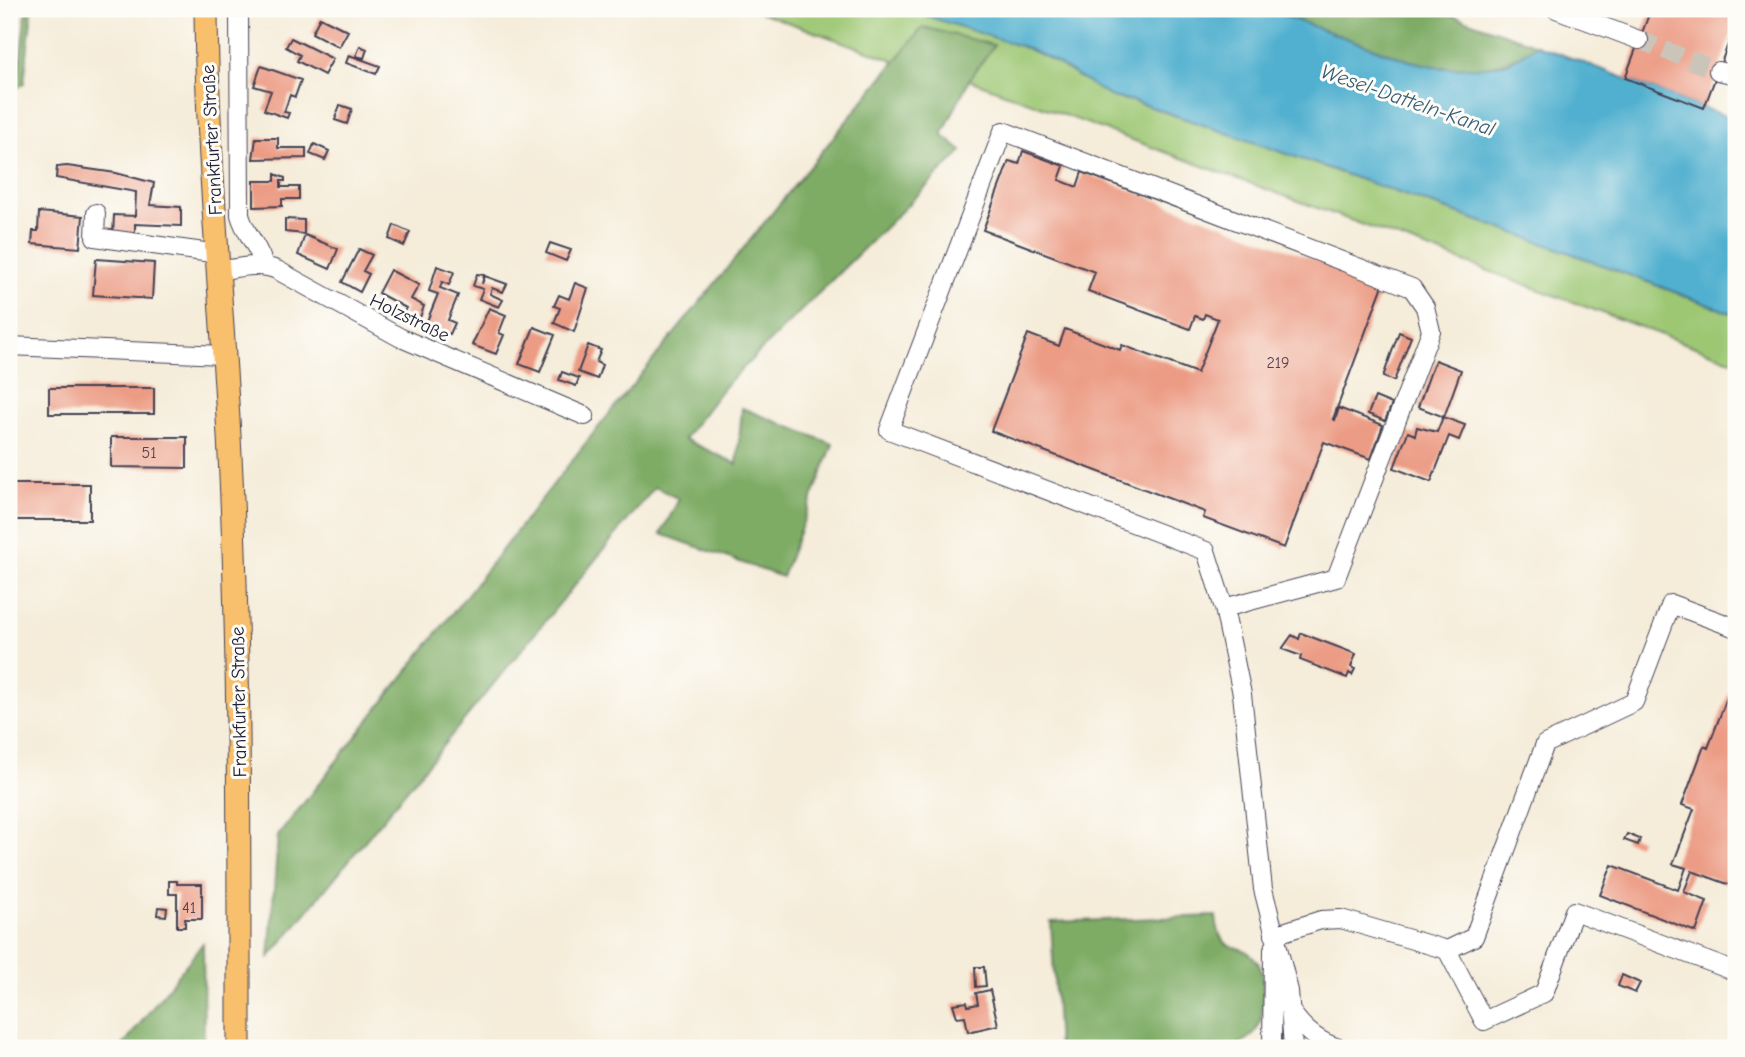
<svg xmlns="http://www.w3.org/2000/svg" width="1745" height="1057" viewBox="0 0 1745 1057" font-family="'Comic Neue',sans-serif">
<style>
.green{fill:#9dc773;stroke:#607457;stroke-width:2}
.forest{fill:#7eac65;stroke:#506750;stroke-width:2}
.water{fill:#51b0cf;stroke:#3a6985;stroke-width:2}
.building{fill:#ec9c85}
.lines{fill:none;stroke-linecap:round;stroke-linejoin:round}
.minor-tunnel{stroke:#cbc4b9;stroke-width:18;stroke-dasharray:18 9;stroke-linecap:butt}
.minor-casing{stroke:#424053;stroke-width:20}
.major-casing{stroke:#424053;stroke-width:25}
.minor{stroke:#fff;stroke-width:18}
.major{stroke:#f8bf6c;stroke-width:23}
.labels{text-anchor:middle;stroke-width:6;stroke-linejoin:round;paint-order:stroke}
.number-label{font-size:16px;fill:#54404e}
.street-label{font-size:19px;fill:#22223b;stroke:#fdfcf7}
.water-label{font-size:21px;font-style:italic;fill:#355b76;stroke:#fdfcf7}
</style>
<rect width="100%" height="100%" fill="#fdfcf7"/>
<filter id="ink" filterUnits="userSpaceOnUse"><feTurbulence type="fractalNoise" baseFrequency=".0143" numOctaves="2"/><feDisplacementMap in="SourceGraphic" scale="14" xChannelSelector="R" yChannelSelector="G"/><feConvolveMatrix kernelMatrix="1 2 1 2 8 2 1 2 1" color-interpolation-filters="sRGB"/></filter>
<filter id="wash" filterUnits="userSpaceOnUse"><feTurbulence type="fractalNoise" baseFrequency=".00686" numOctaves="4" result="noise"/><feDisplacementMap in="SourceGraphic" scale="28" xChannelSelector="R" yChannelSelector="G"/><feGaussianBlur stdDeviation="1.57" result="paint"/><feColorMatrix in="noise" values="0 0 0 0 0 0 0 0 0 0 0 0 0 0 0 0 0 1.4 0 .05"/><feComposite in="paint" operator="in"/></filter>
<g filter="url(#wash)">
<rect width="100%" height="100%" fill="#f5ecd9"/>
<path class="green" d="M751,9H905L939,19L1026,48L1048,58L1111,97L1133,101L1250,141L1557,248L1736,315V362L969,80L993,45L923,28L896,61Z"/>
<path class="forest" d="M26,9H32L24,83L9,94V80L19,73Z
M1265,9H1435L1537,45C1497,74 1456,73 1410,61Z
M923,27L994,45L969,80L942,135L962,151L723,388L684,439L737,464L742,408L833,444L782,577L661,534L679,499L655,487L269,958L278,836L588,440Z
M1216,916C1220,960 1239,938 1256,960C1266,972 1265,1016 1257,1029C1252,1037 1245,1041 1237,1046L1058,1048L1051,922Z
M203,943L204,1048H121Z"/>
<path class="water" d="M905,9H1265L1410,61L1444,68L1489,67L1510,62L1537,45L1736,120V315L1557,248L1250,141L1133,101L1111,97L1048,58L1026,48Z"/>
<g id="blocks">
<path class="building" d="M1651,9H1736V23L1704,108L1625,78Z
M320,17L348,31L339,47L312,33Z
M291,38L333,59L324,75L297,61L300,55L286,47Z
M360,46L367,49L364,58L356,56Z
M349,55L380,66L376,74L346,63Z
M261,66L301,80L295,97L290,95L284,112L289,113L287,118L264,110L271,91L254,86Z
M340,105L352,109L347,124L335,120Z
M256,138H278V148H306V158L253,159Z
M314,144L329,151L325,160L310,154Z
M1023,151L1064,166L1059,180L1077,187L1082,172L1383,285L1333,419L1335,420L1339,408L1383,425L1371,459L1324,442L1284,548L1203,518L1205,512L991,431L1028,334L1059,346L1065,329L1120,350L1122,345L1197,373L1218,319L1205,314L1203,319L1195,316L1190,329L1088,291L1095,272L983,230L1009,161L1019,164Z
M67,166L116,173L154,183L150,205L181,207V226L135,224V237L113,236L114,215L135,216L136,192L56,178L57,167Z
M275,174L285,178V181H281V187H299V199H282V206L254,207V181H275Z
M39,212L83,216L80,248L32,244L33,231H38Z
M285,219L304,220V234L285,232Z
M394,225L410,232L404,246L389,239Z
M305,235L338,249L330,269L298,255Z
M550,243L571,250L566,261L546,253Z
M359,249L372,255L363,271L369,274L360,292L342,282Z
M96,259L154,263L152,299L93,295Z
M437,266L454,272L449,285L442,282L440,288L458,295L448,320L455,323L450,334L425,326L438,294L429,291Z
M390,270L419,285L411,299L424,306L418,323L403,314L406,308L378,293Z
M477,274L484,275L482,284L485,276L507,284L503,292L492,288L490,294L503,300L499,307L479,299L483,289L473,286Z
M575,283L588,288L574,332L554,323L560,308L554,306L559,295L569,299Z
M489,308L506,315L499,333L504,335L496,354L472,345Z
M534,327L555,335L540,372L519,364Z
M1399,332L1411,337L1394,381L1383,377Z
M588,345L601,350L596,362L602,365L597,379L578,372Z
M1435,360L1461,370L1444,417L1418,407Z
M562,372L579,378L576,386L559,380Z
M49,388H154V414H49Z
M1375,397L1392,404L1385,421L1368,414Z
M1443,417L1465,425L1459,440L1449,436L1431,482L1394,468L1408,432L1415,435L1417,427L1437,432Z
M111,437H187V468L111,467Z
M9,484H90V520H9Z
M1301,633L1356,654L1351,667L1355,669L1352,675L1349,673L1347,678L1300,660L1301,656L1282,649L1292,635L1299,639Z
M1729,692L1736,695V887L1692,871L1684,892L1707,901L1696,932L1600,895L1612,865L1678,890L1686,868L1673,864L1694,809L1682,805L1704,746L1708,748Z
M1627,834L1640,839L1638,845L1624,840Z
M169,881H177V884H202V919H185V927H177V894H169Z
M158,907L167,908L166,916L157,915Z
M975,967H984L986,986L976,987Z
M1622,975L1640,983L1635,993L1618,986Z
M990,990L998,1025L968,1032L965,1016L957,1017L953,1004L967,1002L968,1006L978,1004L976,993Z"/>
</g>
</g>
<g filter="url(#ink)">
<use href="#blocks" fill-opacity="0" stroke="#424053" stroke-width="2"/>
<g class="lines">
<path class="minor-tunnel" d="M1639,40L1718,71"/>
<defs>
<path id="minor" d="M239,9L240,215C245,234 260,248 264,266
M1556,9L1639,40
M1718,71L1736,75
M96,213L95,237L204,252H217
M218,271C238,268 258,262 277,270L401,338L585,416
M9,346L223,355
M1224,608L1336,578L1431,331L1425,307L1412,288L1003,131L889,430L1206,551L1224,608L1242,694L1263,889L1289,991L1293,1048
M1274,935L1321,920L1341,919L1447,950L1474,937L1545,744L1634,702L1671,604L1736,628
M1447,950L1484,1021L1544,993L1574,911L1736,972
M1291,1011C1303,1029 1318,1042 1339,1048
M1272,1048L1273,949"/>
<path id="major" d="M206,9C207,151 221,293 229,436C240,640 239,844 239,1048"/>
</defs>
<use href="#minor" class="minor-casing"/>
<use href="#major" class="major-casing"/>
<use href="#minor" class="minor"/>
<use href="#major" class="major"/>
</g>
</g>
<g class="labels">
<g class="number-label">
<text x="1278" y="368">219</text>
<text x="149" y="458">51</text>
<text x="189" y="913">41</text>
</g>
<g class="street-label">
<text transform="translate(211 140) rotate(-93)" y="7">Frankfurter Straße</text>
<text transform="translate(410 317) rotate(26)" y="7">Holzstraße</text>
<text transform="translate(238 702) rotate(-91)" y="7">Frankfurter Straße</text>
</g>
<g class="water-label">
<text transform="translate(1408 100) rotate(19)" y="7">Wesel-Datteln-Kanal</text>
</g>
</g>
<rect width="1745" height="1057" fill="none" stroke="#fdfcf7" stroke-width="35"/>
</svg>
